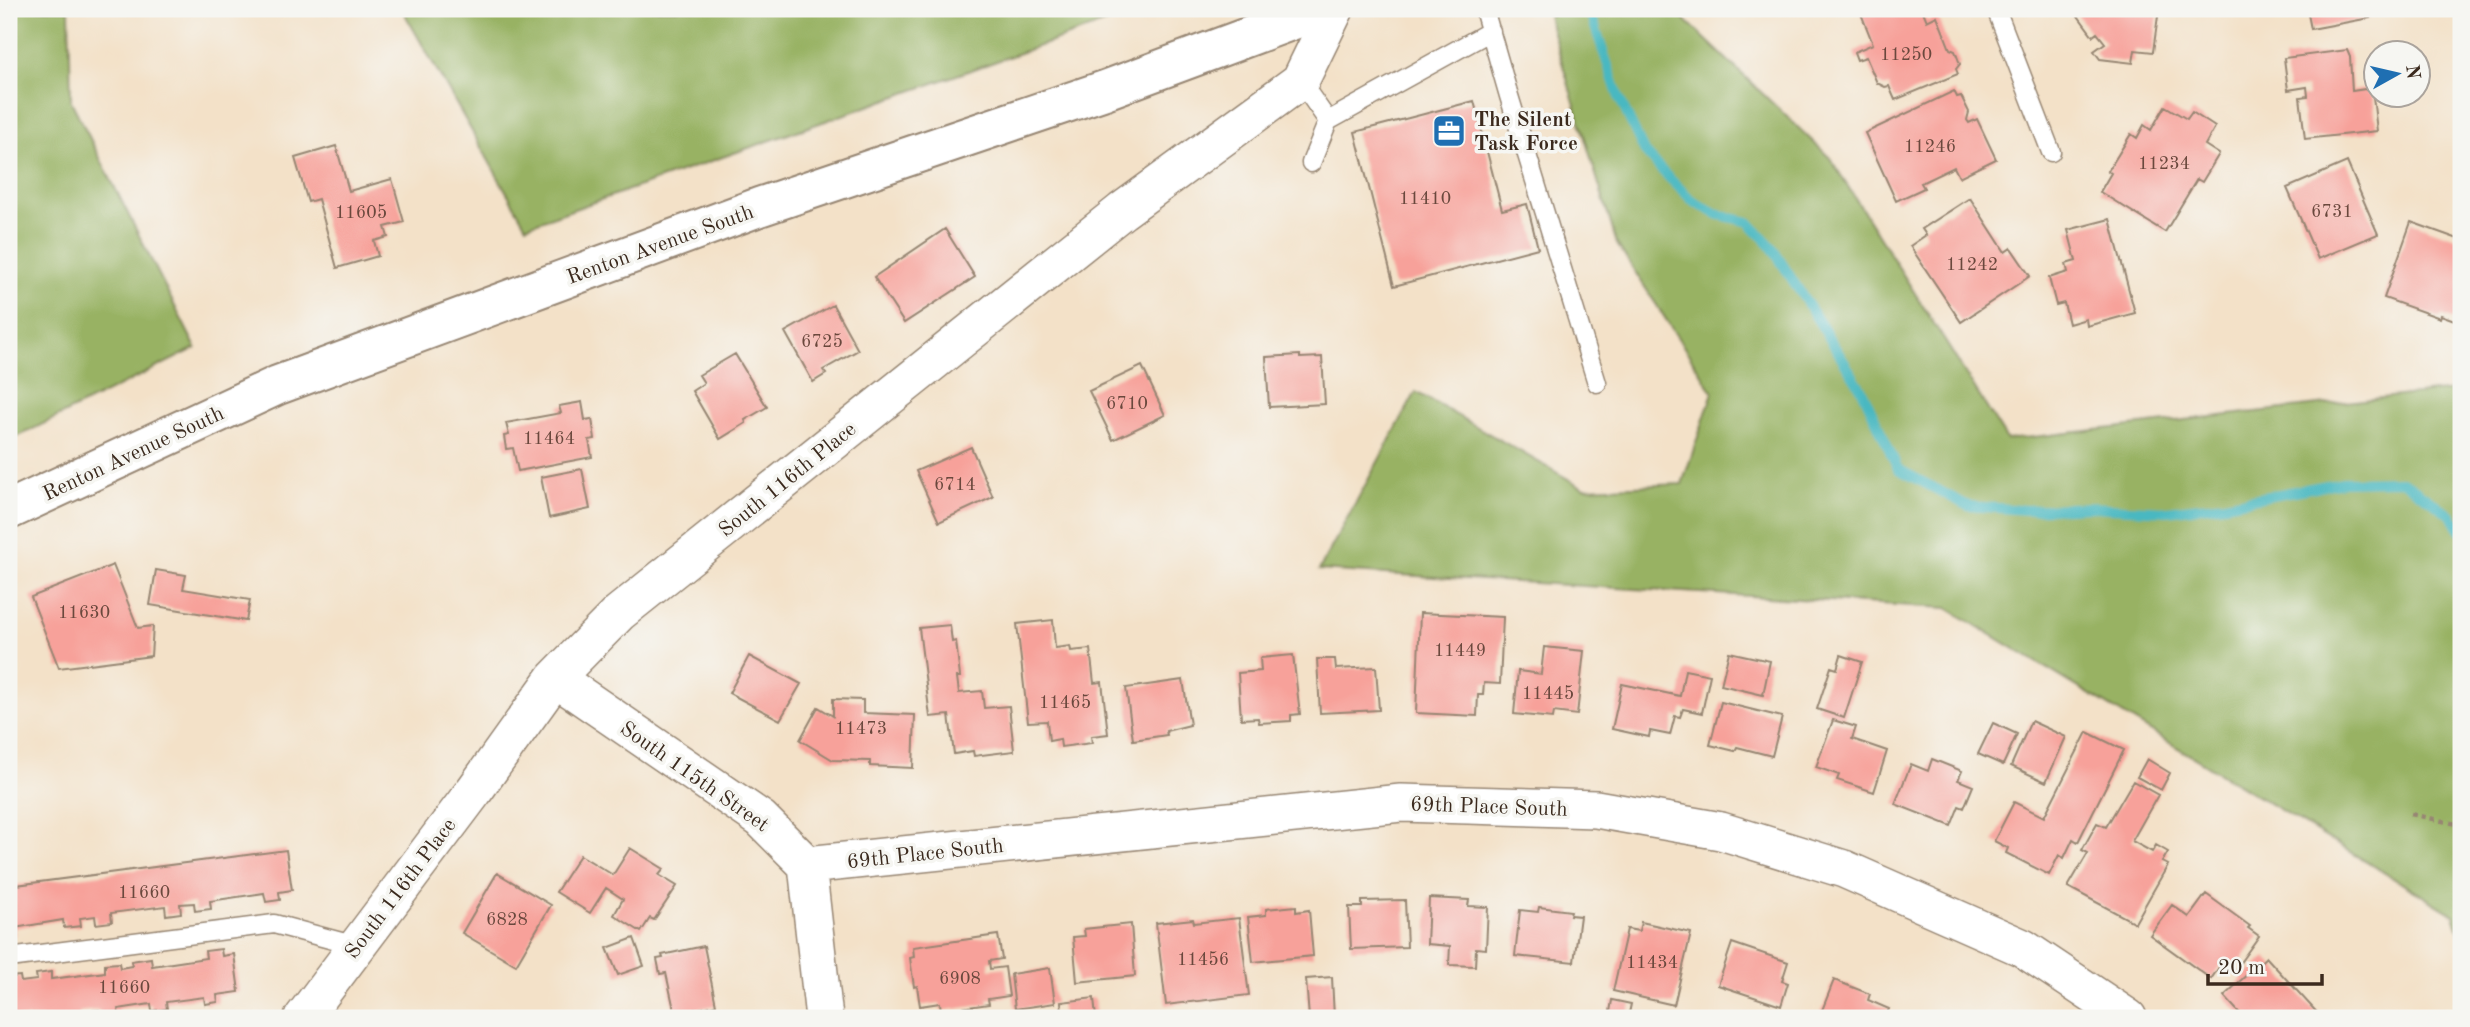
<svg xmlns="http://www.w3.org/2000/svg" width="2470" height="1027" viewBox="0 0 2470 1027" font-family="'Old Standard TT',serif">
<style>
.forest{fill:#98b263;stroke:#6a6e40;stroke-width:2}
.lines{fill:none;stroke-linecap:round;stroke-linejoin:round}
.stream{stroke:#49b8c1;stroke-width:10}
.building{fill:#f7a19a}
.service-casing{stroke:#978673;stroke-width:21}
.minor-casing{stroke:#978673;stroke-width:40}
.secondary-casing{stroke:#978673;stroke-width:42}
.path{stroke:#978673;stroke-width:4.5;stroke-dasharray:5 5;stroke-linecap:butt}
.service{stroke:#fff;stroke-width:18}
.minor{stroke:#fff;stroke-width:37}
.secondary{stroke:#fff;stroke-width:38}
.labels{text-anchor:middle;stroke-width:7;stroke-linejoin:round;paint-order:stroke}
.number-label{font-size:18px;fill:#6a483d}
.poi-label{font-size:21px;font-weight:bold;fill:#3b2a1e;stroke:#f6f6f2;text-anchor:start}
.street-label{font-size:21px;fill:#3b2a1e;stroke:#f6f6f2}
</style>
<rect width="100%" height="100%" fill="#f6f6f2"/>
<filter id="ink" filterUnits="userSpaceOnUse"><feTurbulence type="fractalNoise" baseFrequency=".0143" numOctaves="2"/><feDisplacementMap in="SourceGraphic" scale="14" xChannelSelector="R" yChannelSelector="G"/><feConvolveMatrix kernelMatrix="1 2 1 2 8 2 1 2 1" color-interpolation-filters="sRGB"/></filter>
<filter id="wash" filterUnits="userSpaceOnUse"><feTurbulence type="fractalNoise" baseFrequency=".00686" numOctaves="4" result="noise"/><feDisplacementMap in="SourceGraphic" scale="28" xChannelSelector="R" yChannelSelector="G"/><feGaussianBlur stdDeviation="1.57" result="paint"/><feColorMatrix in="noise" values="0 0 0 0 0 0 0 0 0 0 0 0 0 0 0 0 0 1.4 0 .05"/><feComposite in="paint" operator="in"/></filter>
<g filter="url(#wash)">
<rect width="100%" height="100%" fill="#f3e1c8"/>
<path class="forest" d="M9,9H69L71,101L196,348L9,441Z
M402,9H1145L526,226Z
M1567,9H1674L1830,158L2007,440L2461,389V937L2454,915L1947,608L1319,570L1416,392L1584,488L1682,484L1713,392L1617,244L1548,16Z"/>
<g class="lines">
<path class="stream" d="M1589,9L1618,95L1644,151L1665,174L1694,202L1719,215L1749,222L1771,246L1862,390L1898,469L1968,506L2026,510L2090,507L2167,511L2225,504L2343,482L2403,481L2451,515L2461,530"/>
</g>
<g id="blocks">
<path class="building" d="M1865,9H1922L1927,21L1937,16L1950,49L1955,51L1960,64L1956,69L1958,74L1895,100L1889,86L1885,87L1877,83L1866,57L1857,60L1854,52L1873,44L1860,11Z
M2073,9H2159L2153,52L2135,50L2133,63L2100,59L2094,51L2105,43L2097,33L2093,36Z
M2307,9H2368L2370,18L2311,29Z
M2347,50L2350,57L2352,91L2372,88L2377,131L2305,139L2300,97L2308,96L2307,87L2288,90L2284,58Z
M1954,91L1957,97L1961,96L1969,112L1967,120L1969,123L1977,119L1996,159L1959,177L1954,167L1921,183L1924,188L1896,201L1865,133Z
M1474,101L1502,210L1527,204L1538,248L1394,286L1355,132Z
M2165,106L2187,119L2192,112L2215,127L2205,145L2219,154L2202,182L2197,179L2165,232L2100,192L2111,173L2108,171L2131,134L2137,138L2144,125L2151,130Z
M336,146L349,191L392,179L404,222L385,227L388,237L374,241L378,256L337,268L318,199L308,202L295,158Z
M2347,162L2378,234L2318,259L2287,188Z
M1970,198L2005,252L2011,248L2030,276L1961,322L1910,246L1926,235L1922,229Z
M2110,219L2135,313L2087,326L2086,319L2069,324L2064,303L2056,305L2049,278L2068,272L2066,264L2076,261L2068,230Z
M2411,222L2461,240V310L2457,321L2441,315L2440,318L2384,298Z
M945,229L975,277L904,323L874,277Z
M833,305L858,350L823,370L826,374L813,382L785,332Z
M735,354L767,407L745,420L746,423L720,439L692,391L704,383L699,375Z
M1300,355V358L1322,357L1325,404L1269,407L1266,357Z
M1142,366L1165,415L1113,440L1089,391Z
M582,402L585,420L592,419L595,439L589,440L592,457L518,471L513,448L506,449L504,436L509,435L506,423L561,413L559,406Z
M971,447L993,497L939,522L916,471Z
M582,469L590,509L549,518L541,477Z
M113,565L138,628L153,626L151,656L59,668L31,597Z
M156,570L186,575L183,589L250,600L246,621L150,605Z
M1420,613L1503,617L1500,684L1484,683L1483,695H1478L1477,716L1416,713Z
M1053,620L1055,648L1070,646L1071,651L1090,649L1094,683L1102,682L1108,734L1091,736L1092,743L1061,747L1060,739L1049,741L1047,721L1028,722L1017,624Z
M950,625L952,642L956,641L960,677H957L959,693L982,691L984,708L1009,706L1014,751L974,756L973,751L954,754L949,715L930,717L919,628Z
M1544,647L1584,651L1577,715L1554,712L1553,718L1514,714L1518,671L1541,674Z
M1729,652L1770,661L1763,695L1721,685Z
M1293,655L1300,714L1291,715V721L1259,723L1258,718L1241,719L1238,673L1261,671L1260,658Z
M1841,655L1862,662L1844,718L1817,709L1831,667L1837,669Z
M749,656L801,684L780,720L729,693Z
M1317,659H1335L1336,669L1376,667L1379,710L1320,713Z
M1685,670L1710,675L1702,713L1683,709L1680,717L1675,716L1670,735L1650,731L1649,737L1612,729L1622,684L1680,696Z
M1183,680L1190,725L1166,731L1167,735L1133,740L1126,688Z
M833,699L863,700V713L915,715L913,768L870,766V761L833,760L800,740L818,707L833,716Z
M1721,702L1782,717L1772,756L1737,747L1735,751L1710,745Z
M1833,720L1856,727L1852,739L1887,751L1874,792L1837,780L1839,775L1816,767Z
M2031,721L2066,737L2046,782L2011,766Z
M1993,723L2017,734L2003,765L1978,754Z
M2087,732L2124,750L2078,842L2073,839L2064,858L2059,855L2049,875L2006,853L2008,848L1994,841L2014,802L2044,817Z
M1932,759L1962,771L1958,780L1973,786L1964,808L1959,806L1951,826L1895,804L1911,764L1928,771Z
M2147,759L2170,773L2161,790L2137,777Z
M2133,781L2158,795L2132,841L2152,852L2156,845L2168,852L2162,862L2168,865L2135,923L2068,887L2088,853L2082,850L2097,823L2106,827Z
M630,848L664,869L659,875L677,886L654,920L650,918L641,932L614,915L623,899L606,888L590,913L556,892L580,855L613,875Z
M286,850L292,890L279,892L280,900L266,902L264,893L210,901L211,909L195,911L194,903L180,904L181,913L166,915L165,906L111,913L112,922L96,924L95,916L80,918L81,926L64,928L63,920L14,928L15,935H9V886Z
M497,873L551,905L516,965L462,933Z
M2206,894L2250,926L2248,928L2259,936L2234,971L2222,963L2211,979L2150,935L2172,905L2189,917Z
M1429,898L1469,900L1468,906L1488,907L1486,949L1476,948L1475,966L1449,965L1450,946L1427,944Z
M1405,900L1407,947L1351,949L1349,907H1362V901Z
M1296,906V912L1309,910L1313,956L1253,962L1248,917L1266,915V909Z
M1539,907L1571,911L1570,915L1580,916L1574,962L1515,956L1520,910L1538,912Z
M1239,918L1249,995L1166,1005L1156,923L1193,919L1194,923Z
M1641,922L1691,933L1674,1005L1613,991L1627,929L1639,931Z
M1131,924L1135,976L1077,982L1073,937L1085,936L1084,929Z
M998,935L1002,959L989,961L990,969L1005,967L1009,996L988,999L989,1004L941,1011L940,1003L920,1006L917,986L914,987L910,958L914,957L913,947Z
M634,938L644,966L618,975L607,948Z
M1732,943L1788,962L1782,981L1788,983L1781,1006L1718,985Z
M704,946L716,1005L675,1014L666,973L660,974L657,959L663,958L662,955Z
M221,949L222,956L234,954L239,992L217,995L218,1002L205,1004L204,997L166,1002L167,1009L152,1011L151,1004L118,1009L119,1016L100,1018L99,1010L79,1012L80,1018H9V977L20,976L21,982L37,980L36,974L51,972V979L105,972V964L119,963L120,968L132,966L131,961L151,958L152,966L206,958L205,951Z
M2266,957L2322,1018H2244L2224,996Z
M1050,968L1055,1003L1015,1009L1011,974Z
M1332,977L1334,1018H1309L1306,979Z
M1834,980L1870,994L1868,1000L1889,1009L1885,1018H1819Z
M1094,998L1096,1018H1063L1061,1002Z
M1612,1000L1631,1004L1628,1018H1609Z
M1544,1013L1571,1016V1018H1544Z"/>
</g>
</g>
<g filter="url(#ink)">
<use href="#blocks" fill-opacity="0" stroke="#978673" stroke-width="2"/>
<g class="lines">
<defs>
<path id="service" d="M1484,9L1509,96L1597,383
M1996,9L2051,152
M1300,81L1328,121L1491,31
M1311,163L1328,121
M9,958L274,924L356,946"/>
<path id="minor" d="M555,678L761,819L807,865L824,1018
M807,865L1401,803L1596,809L1721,831L1844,869L2023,948L2128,1018
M303,1018L474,791L555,678L619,613L1122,211L1300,81L1335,9"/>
<path id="secondary" d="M9,510L278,385L759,207L1105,90L1323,9"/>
</defs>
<use href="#service" class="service-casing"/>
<use href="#minor" class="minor-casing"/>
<use href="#secondary" class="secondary-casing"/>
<path class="path" d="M2411,814L2461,825"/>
<use href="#service" class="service"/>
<use href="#minor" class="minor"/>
<use href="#secondary" class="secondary"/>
</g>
</g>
<defs>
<symbol id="office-square" viewBox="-11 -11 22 22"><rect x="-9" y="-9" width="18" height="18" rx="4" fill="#1f6fb2" stroke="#f6f6f2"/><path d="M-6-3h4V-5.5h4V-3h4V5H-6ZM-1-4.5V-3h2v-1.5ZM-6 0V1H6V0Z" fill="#fff"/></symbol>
</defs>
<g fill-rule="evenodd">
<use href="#office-square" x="1430" y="112" width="38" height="38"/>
</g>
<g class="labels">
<g class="number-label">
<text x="1906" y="60">11250</text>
<text x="1930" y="152">11246</text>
<text x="2164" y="169">11234</text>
<text x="1425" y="204">11410</text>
<text x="2332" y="217">6731</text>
<text x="361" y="218">11605</text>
<text x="1972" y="270">11242</text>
<text x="822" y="347">6725</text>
<text x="1127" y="409">6710</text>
<text x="549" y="444">11464</text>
<text x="955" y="490">6714</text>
<text x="84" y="618">11630</text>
<text x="1460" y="656">11449</text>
<text x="1548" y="699">11445</text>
<text x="1065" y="708">11465</text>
<text x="861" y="734">11473</text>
<text x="144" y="898">11660</text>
<text x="507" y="925">6828</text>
<text x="1203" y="965">11456</text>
<text x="1652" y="968">11434</text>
<text x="960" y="984">6908</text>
<text x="124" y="993">11660</text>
</g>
<g class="poi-label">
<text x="1474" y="126">The Silent<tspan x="1474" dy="24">Task Force</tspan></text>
</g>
<g class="street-label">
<text transform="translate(660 244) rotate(-20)" y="7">Renton Avenue South</text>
<text transform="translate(133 453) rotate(-25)" y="7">Renton Avenue South</text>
<text transform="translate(787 479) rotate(-39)" y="7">South 116th Place</text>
<text transform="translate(695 776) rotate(35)" y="7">South 115th Street</text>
<text transform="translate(1489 806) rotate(2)" y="7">69th Place South</text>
<text transform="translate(925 853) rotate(-6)" y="7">69th Place South</text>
<text transform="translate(400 888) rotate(-53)" y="7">South 116th Place</text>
</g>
</g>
<rect width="2470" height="1027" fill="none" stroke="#f6f6f2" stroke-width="35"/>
<g transform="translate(2397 74) rotate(82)"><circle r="33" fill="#f6f6f2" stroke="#aba49d" stroke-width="2"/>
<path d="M0-5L12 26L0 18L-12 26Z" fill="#1f6fb2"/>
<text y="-10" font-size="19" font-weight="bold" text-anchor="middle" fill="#3b2a1e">N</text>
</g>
<path d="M2208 974v10h114v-10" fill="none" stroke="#3b2a1e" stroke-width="3.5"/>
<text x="2218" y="974" font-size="21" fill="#3b2a1e" stroke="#f6f6f2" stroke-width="5" paint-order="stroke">20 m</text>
</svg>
